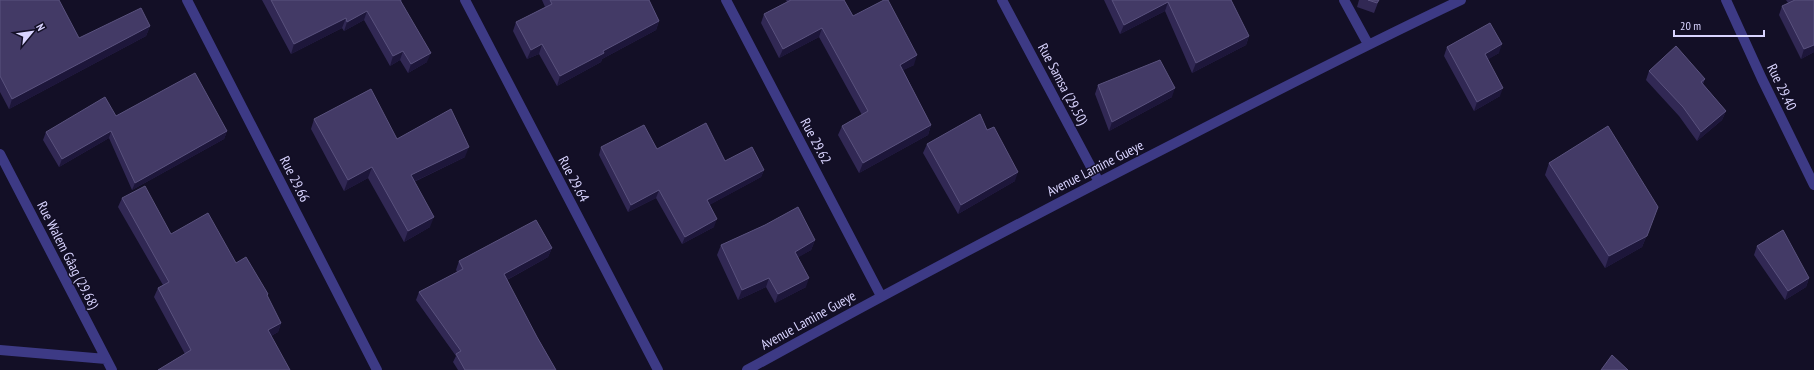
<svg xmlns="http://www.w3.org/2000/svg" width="1814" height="370" viewBox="0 0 1814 370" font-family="'PT Sans Narrow',sans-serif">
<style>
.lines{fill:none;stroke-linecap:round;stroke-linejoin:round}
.street{stroke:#3d3a85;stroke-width:10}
.wall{fill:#312854}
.shaded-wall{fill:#1d163a}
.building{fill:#433a66;stroke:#5a527e}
.labels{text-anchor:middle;stroke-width:3;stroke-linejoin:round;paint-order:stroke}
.street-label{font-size:14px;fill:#d9d4ff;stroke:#130f26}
</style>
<rect width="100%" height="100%" fill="#130f26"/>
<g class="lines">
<path class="street" d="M187,0L377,370
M465,0L658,370
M726,0L881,296
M1002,0L1099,182
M1344,0L1368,44
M1726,0L1762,79L1814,185
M0,154L112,370
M0,350L106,359
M747,370C890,291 1034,215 1179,141C1272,93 1366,45 1461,0"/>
</g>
<path class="wall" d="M0,0L79,38L150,26L146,36L9,109L0,92Z
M262,0H402L401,1L427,62L408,73L400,60L390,66L364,20L344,31L342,28L291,54Z
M542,0H649L659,21L656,30L602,59L601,62L557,86L539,54L527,59L513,31L516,22L545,7Z
M786,0H844L853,16L914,65L903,70L931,125L928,135L859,173L838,135L842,126L862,115L819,37L779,58L761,23L764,14L787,2Z
M1104,0H1231L1249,36L1246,45L1192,73L1165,11L1120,34Z
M1359,0H1379L1374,13L1357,7Z
M1786,0H1814V52L1801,59L1779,15L1782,6L1788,3Z
M1447,47L1499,53L1488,59L1500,96L1474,111L1444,56Z
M1649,71L1705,79L1703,84L1726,111L1722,120L1697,141L1679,116L1646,80Z
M1098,85L1172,97L1109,131L1095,94Z
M116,116L227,131L224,139L132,190L109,138L59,167L43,140L46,132Z
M314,119L465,157L414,182L430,227L404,242L368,178L344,191L311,129Z
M987,130L1015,181L958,214L923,153L927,144Z
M601,147L657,149L725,161L764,170L761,177L709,205L714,227L682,244L656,198L628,212L599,155Z
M1549,163L1654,218L1642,247L1605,268L1545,175Z
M122,198L171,234L236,263L267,296L281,323L278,332L271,336L185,354L154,297L158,288L163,285L118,207Z
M765,225L815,240L811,250L798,257L806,287L775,303L766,287L738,300L717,255L721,245Z
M1757,246L1809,278L1806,287L1785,300L1754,255Z
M552,248L548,257L507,280L537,337L556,370H458L453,362L456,356L416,300L419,292L457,272L456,270L459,261Z"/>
<path class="shaded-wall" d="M1168,2L1165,11L1120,34L1124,25Z
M367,11L364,20L344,31L347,22Z
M346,18L342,28L291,54L294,44Z
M659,21L656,30L602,59L601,62L557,86L560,76L603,51Z
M150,26L146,36L9,109L12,99Z
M822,28L819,37L779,58L783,49Z
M1249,36L1246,45L1192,73L1196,63Z
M542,44L539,54L527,59L531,50Z
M1502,44L1499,53L1482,63L1485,54Z
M1814,45V52L1801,59L1804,49Z
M403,51L400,60L390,66L393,56Z
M431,53L427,62L408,73L411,64Z
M917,55L914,65L896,74L900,65Z
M1175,88L1172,97L1109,131L1112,122Z
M1503,88L1500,96L1474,111L1477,102Z
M1726,111L1722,120L1697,141L1701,132Z
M931,125L928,135L859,173L863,163Z
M111,131L109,138L59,167L62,159Z
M227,131L224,139L132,190L135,183Z
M469,147L465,157L407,185L411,175Z
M372,167L368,178L344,191L348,180Z
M764,170L761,177L704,208L707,200Z
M1018,172L1015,181L958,214L961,205Z
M659,190L656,198L628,212L631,205Z
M1658,207L1642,247L1605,268L1609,256Z
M434,217L430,227L404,242L408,231Z
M717,219L714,227L682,244L685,237Z
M815,240L811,250L792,261L795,252Z
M552,248L548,257L501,283L504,274Z
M769,278L766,287L738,300L742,290Z
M809,278L806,287L775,303L778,294Z
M1809,278L1806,287L1785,300L1788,291Z
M281,323L278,332L265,339L268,330Z"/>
<path class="building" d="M0,0H59L79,38L141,8L150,26L12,99L0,76Z
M271,0H400L431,53L411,64L403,51L393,56L367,11L347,22L346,18L294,44Z
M550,0H649L659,21L603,51L604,53L560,76L542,44L531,50L516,22L552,4Z
M791,0H844L853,16L884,0H888L917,55L900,65L931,125L863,163L842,126L868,111L822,28L783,49L764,14Z
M1112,0H1231L1249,36L1196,63L1168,2L1124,25Z
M1368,0H1379L1377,3Z
M1795,0H1814V45L1804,49L1782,6Z
M1490,23L1502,44L1485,54L1503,88L1477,102L1447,47Z
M1676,46L1705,79L1701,82L1726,111L1701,132L1683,107L1649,71Z
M1160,60L1175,88L1112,122L1098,85Z
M195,73L227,131L135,183L111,131L62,159L46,132L105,97L116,116Z
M371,89L397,139L451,109L469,147L411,175L434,217L408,231L372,167L348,180L314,119Z
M980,114L987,130L994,127L1018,172L961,205L927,144Z
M706,123L725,161L752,147L764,170L707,200L717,219L685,237L659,190L631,205L601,147L644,125L657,149Z
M1608,126L1658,207L1647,236L1609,256L1549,163Z
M145,186L171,234L208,213L236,263L246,257L268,294L267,295L281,323L268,330L290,370H158L191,350L158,288L169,282L122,198Z
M798,207L815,240L795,252L809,278L778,294L769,278L742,290L721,245L765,225Z
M536,220L552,248L504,274L537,337L556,370H465L456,354L461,351L419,292L463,269L459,261Z
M1783,230L1809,278L1788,291L1757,246Z
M1612,355L1628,370H1601Z"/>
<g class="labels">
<g class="street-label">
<text transform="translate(1063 84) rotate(62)" y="5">Rue Samsa (29.50)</text>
<text transform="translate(1782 87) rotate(64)" y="5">Rue 29.40</text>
<text transform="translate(816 141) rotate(62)" y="5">Rue 29.62</text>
<text transform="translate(1095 168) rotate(-27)" y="5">Avenue Lamine Gueye</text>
<text transform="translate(295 179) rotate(63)" y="5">Rue 29.66</text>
<text transform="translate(574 179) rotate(62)" y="5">Rue 29.64</text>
<text transform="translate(68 255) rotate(63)" y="5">Rue Walem Gâag (29.68)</text>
<text transform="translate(808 320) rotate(-29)" y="5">Avenue Lamine Gueye</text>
</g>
</g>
<g transform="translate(32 32) rotate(61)" stroke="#130f26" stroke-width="3" paint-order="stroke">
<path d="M0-3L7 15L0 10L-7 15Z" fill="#d9d4ff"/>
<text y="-6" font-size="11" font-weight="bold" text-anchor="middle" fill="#d9d4ff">N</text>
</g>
<path d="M1674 30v6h90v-6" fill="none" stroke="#d9d4ff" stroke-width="2"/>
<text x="1680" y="30" font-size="12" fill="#d9d4ff" stroke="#130f26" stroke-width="3" paint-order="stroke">20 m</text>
</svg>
